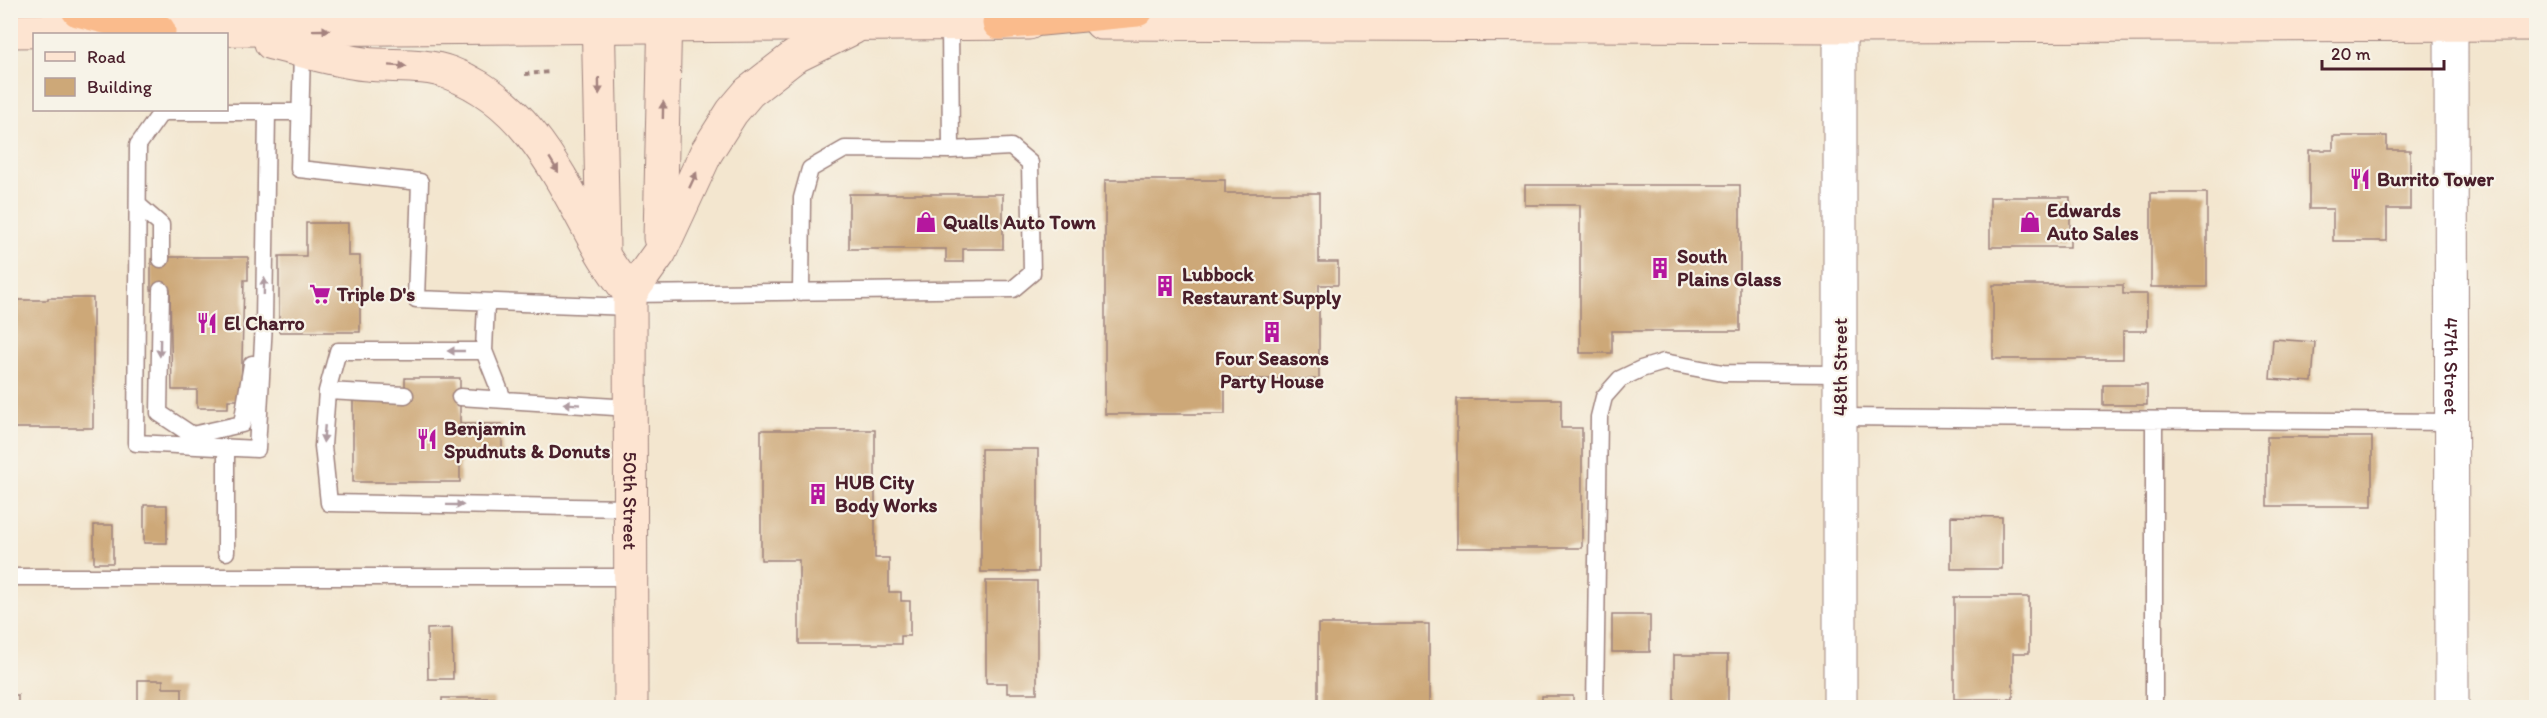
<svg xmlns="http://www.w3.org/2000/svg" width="2547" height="718" viewBox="0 0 2547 718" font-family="Itim,sans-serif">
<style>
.building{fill:#cda878}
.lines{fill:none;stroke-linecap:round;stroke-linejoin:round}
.lane-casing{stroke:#9e827d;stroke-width:19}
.street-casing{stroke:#9e827d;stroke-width:35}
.secondary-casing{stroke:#9e827d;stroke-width:35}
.highway-casing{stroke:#9e827d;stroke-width:35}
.path{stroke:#9e827d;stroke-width:4;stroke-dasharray:4.5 4.5;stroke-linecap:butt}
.lane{stroke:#fff;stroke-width:16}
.street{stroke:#fff;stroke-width:33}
.secondary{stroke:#fde4d1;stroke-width:33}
.highway{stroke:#fabb8c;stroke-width:33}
.oneway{fill:#a4827e}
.oneway2{fill:#ae9aa0}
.labels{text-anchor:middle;stroke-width:4.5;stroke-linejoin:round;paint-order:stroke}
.poi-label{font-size:20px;font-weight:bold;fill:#4a1f2b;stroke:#f7f3e8;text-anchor:start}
.street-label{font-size:20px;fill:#4a1f2b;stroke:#f7f3e8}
</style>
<rect width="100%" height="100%" fill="#f7f3e8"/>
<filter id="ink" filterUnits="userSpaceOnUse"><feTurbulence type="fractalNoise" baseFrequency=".0167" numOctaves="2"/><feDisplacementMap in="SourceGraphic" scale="12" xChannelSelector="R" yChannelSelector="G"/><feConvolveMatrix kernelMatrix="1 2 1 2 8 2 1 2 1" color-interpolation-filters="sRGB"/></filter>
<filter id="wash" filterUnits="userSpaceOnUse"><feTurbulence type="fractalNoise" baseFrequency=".008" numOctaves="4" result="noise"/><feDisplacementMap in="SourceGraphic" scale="24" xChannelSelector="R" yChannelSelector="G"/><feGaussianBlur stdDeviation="1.35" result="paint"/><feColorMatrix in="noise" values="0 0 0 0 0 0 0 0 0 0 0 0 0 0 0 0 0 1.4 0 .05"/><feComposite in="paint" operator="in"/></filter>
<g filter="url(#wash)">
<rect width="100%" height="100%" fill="#f3e6cf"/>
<g id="blocks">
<path class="building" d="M2333,136H2387V150H2410V209H2387V241H2333V209H2309V150H2333Z
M1105,180H1225V193H1319V262H1338V285H1319V379H1225V414H1105Z
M1525,185H1740V331H1612V353H1580V205H1525Z
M2151,193H2207V287H2151Z
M849,194H1003V249H963V262H946V249H849Z
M1990,197H2070V247H1990Z
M306,223H348V256H360V332H279V256H306Z
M170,257H248V280H244L241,400H228V408H197V390H172L170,290H151V259Z
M1993,285H2123V294H2147V331H2123V359H1993Z
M48,298H93V428H10V300H48Z
M2273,339L2315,342L2312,382L2270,379Z
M405,378H460V424H502V453H460V482H353V397H405Z
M2103,385H2147V405H2103Z
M1457,399H1561V428H1582V548H1457Z
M761,430H875V558H889V592H901V601H910V636H901V644H799V560H761Z
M2267,437H2372V506H2267Z
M981,449H1038V572H981Z
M144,505H167V543H144Z
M1951,516L2002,517V569H1951Z
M94,525H113V563H94Z
M986,581H1037V693H1007V683H986Z
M1954,597H2029V653H2013V699H1954Z
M1612,615H1650V652H1612Z
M1318,624H1429V708H1318Z
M452,628L453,679H428L427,629Z
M1674,655H1728V708H1674Z
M138,680H163V688H182V708H138Z
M10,695H18V708H10Z
M1542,696H1573V708H1542Z
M442,698H494V708H442Z"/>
</g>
</g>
<g filter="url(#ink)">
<use href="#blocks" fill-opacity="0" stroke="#9e827d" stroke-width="1.5"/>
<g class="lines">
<defs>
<path id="lane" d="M302,50L299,169L420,182L416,299L630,307
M163,110L138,145L136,443L257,449L264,323L267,112
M163,112H300
M138,205L161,225V259
M161,290L159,413L192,435L242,424L252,364
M801,292L802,198L810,169L845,149L951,150
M630,294L1013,289L1032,273L1030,163L1011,147L951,150L950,24
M484,351L486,302
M327,391L338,351H484L503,399
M405,395L327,391L323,446L329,503L629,508
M460,397L630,408
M1840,417L2452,422
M2154,420V708
M226,448V552
M10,577H630
M1595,708L1599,417L1604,397L1620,379L1641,369L1664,362L1723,373L1840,374"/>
<g id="street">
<path id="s1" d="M2451,24L2452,708"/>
<path d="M1840,26V708"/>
</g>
<g id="secondary">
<path d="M598,10L603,248"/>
<path d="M1101,23L1840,26L2536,24"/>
<path d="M10,31L1029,23"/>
<path id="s2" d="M271,43C302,50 333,60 365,64C392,67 424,63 450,73C531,103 563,184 602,253C610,267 621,281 630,294L631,708"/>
<path d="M660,238L665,10"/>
<path d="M630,294L660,252L706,153L732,112L749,92L794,57L853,28"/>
</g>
<path id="highway" d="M78,10L159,31
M999,23L1137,10"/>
</defs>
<use href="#lane" class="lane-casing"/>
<use href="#street" class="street-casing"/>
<use href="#secondary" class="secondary-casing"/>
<use href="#highway" class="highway-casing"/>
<path class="path" d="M525,74L551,72"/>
<use href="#lane" class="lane"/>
<use href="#street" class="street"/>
<use href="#secondary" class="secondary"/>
<use href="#highway" class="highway"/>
</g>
<defs><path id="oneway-solid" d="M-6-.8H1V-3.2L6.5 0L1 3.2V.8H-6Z" transform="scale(1.5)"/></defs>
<g class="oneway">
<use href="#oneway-solid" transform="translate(321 30) rotate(-1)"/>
<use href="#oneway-solid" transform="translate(398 66) rotate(4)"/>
<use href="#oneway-solid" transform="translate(599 86) rotate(89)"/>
<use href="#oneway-solid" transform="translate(663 110) rotate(-89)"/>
<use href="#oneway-solid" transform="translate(554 165) rotate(59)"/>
<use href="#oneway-solid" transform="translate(693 180) rotate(-65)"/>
</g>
<g class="oneway2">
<use href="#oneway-solid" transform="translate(264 286) rotate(-89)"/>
<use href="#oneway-solid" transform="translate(160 348) rotate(91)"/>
<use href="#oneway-solid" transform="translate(456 351) rotate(180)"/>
<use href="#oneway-solid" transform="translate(572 404) rotate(-176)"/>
<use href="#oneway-solid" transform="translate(324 434) rotate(95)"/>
<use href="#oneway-solid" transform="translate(455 505) rotate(1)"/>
</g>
</g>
<defs>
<symbol id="restaurant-bare" viewBox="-9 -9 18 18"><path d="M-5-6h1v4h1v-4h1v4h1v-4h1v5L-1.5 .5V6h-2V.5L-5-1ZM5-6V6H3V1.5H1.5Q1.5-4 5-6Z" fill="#b5179e" stroke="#f7f3e8" stroke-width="2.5" paint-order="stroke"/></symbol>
<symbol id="shop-bare" viewBox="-9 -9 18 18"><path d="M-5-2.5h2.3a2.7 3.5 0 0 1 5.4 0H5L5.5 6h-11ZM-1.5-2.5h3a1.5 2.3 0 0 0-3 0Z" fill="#b5179e" stroke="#f7f3e8" stroke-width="2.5" paint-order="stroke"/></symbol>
<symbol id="building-bare" viewBox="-9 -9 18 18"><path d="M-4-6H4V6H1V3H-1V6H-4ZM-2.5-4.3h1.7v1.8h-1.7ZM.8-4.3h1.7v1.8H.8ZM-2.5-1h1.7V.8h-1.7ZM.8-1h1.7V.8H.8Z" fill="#b5179e" stroke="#f7f3e8" stroke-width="2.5" paint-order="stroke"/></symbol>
<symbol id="supermarket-bare" viewBox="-9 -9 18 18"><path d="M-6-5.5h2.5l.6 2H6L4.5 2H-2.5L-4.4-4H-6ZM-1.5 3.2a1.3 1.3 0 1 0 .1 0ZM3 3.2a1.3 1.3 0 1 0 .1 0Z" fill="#b5179e" stroke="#f7f3e8" stroke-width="2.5" paint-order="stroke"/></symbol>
</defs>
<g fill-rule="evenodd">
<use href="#restaurant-bare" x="2345" y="164" width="30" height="30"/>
<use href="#shop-bare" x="911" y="207" width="30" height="30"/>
<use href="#shop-bare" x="2015" y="207" width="30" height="30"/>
<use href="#building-bare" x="1645" y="253" width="30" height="30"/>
<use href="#building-bare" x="1150" y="271" width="30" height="30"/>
<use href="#supermarket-bare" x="305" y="279" width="30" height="30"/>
<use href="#restaurant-bare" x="192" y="308" width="30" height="30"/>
<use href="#building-bare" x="1257" y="317" width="30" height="30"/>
<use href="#restaurant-bare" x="412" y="424" width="30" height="30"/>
<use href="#building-bare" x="803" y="479" width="30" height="30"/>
</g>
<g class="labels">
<g class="poi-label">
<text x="2377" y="186">Burrito Tower</text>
<text x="2047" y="217">Edwards<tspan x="2047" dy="23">Auto Sales</tspan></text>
<text x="943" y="229">Qualls Auto Town</text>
<text x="1677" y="263">South<tspan x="1677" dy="23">Plains Glass</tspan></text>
<text x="1182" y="281">Lubbock<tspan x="1182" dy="23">Restaurant Supply</tspan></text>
<text x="337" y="301">Triple D's</text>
<text x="224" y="330">El Charro</text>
<text x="1272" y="365" text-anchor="middle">Four Seasons<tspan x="1272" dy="23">Party House</tspan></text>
<text x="444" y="435">Benjamin<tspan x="444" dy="23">Spudnuts &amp; Donuts</tspan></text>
<text x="835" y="489">HUB City<tspan x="835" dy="23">Body Works</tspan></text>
</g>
<g class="street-label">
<text dy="7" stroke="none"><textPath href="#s1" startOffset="342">47th Street</textPath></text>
<text transform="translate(1840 367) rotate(-90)" y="7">48th Street</text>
<text dy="7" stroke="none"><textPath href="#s2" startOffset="680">50th Street</textPath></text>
</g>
</g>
<rect width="2547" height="718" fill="none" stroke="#f7f3e8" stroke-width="36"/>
<rect x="33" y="33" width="195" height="78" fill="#f7f3e8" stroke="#b29e9c" stroke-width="1.5"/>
<rect x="45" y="52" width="30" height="9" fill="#fde4d1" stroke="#b29e9c" stroke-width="1.5"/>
<text x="87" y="63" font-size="18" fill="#4a1f2b">Road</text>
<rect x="45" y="78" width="30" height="18" fill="#cda878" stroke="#b29e9c" stroke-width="1.5"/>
<text x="87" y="93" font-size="18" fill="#4a1f2b">Building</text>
<path d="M2322 60v9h122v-9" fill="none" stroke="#4a1f2b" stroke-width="3"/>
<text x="2331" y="60" font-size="18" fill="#4a1f2b" stroke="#f7f3e8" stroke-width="4.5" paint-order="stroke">20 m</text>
</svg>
